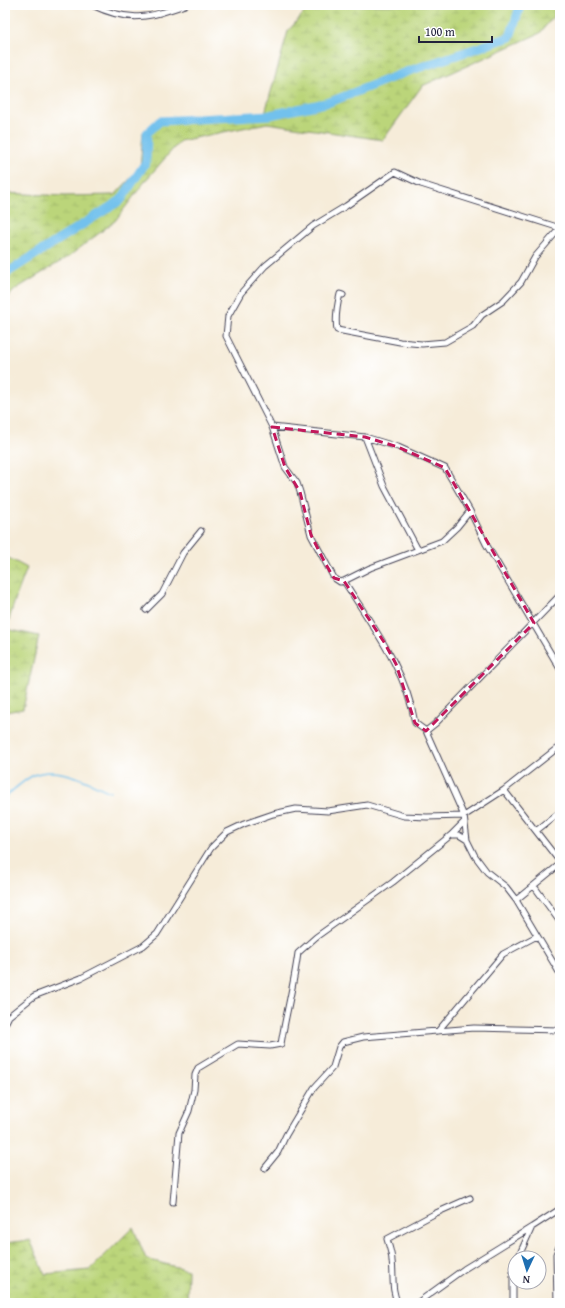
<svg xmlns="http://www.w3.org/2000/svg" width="565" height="1308" viewBox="0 0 565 1308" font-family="'Gentium Book Plus',serif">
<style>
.wetland{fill:url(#wetland-marsh);stroke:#6e7c5a}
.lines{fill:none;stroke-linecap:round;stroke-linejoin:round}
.stream{stroke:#72c1ed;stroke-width:1.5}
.river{stroke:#72c1ed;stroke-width:9}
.street-casing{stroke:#424053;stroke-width:7}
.street{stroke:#fff;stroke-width:5}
.marked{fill:none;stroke:#c2185b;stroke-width:3;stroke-dasharray:8 5;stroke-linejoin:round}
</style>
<defs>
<pattern id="wetland-marsh" width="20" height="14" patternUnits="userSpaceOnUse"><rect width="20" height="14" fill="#bbd57a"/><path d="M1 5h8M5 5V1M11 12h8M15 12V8" fill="none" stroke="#a0b76a"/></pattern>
</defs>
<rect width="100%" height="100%" fill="#fff"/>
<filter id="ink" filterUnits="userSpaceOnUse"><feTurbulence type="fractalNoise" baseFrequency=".025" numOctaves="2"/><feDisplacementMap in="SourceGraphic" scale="8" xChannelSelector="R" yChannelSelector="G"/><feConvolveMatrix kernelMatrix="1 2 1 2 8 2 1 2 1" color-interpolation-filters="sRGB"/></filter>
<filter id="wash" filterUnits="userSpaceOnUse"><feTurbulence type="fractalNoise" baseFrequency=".012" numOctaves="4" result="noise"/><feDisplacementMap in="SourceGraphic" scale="16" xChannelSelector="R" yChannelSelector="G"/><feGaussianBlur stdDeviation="0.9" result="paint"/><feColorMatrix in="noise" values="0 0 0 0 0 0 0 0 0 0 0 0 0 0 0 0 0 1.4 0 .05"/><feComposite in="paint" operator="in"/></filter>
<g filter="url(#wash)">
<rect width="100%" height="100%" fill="#f6ecd9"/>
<path class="wetland" d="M311,5H560V8L540,33L422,86L383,140L267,123L180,141L146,180L115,221L68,257L16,289L5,300V193L64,196L115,195L140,168L143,132L158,121L192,116L265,113L288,31Z
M5,556L27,568L16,597L6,629L39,636L23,709L5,712Z
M133,1227L146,1259L188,1270L187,1303H5V1243L30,1240L45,1274L90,1270Z"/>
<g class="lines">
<path class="stream" d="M5,797C13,790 23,781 32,776C57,764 88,782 110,792"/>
<path class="river" d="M5,274L121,200L146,162L147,133L160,121L270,115L330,102L406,72L510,37L519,10L518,5"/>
</g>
</g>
<g filter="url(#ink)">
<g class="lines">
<defs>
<path id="street" d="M92,5C130,23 147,18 185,5
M560,228L421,184L395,172L346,206L313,226L265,266L241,293L228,316L226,336L272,427L285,467L297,483L300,492L311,535L334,578L340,582L344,581L370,568L442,541L457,527L470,511L486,544L560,669
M343,295L340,294C337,306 335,318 337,330L400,342L422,344L445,342L473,326L482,315L503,301L521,282L535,257L560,228
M272,427L365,437L398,447L445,468L470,511
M365,437L384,486L418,550
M344,581C372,626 406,669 415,723L426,731L464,816L467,840L475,856L487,872L506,887L516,900L560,974
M146,610L162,594L183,553L201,531
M426,731L436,723L560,595
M504,790L560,862
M536,831L560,812
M451,835L464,822
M534,886L560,922
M516,900L560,864
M5,1024L9,1016L34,996L81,978L143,946L157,934L211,848L227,832L244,824L273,814L296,809L328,811L367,805L404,816L427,817L464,816L504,790L560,746
M438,1031L503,954L537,936
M265,1168L278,1152L286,1135L314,1088L333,1067L339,1047L343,1042L363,1037L474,1028L560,1030
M173,1202L179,1133L189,1111L194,1090L195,1075L198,1068L238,1044L270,1046L281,1044C286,1013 294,984 298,953L316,937L393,882L451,835H459L467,840
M518,1258L532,1227L560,1209
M398,1303C391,1291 394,1275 392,1261C392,1254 389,1246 387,1239L436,1213L470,1198
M417,1303L464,1269L532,1227
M513,1303V1272L515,1266
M557,1303L556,1254L560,1244"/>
</defs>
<use href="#street" class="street-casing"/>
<use href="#street" class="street"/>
</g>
</g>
<path class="marked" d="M272,427L365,437L398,447L445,468L534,623L426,731L415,723L396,664L384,642L344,581L334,578L325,563L311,535L300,492L285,467Z"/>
<rect width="565" height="1308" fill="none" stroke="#fff" stroke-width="20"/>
<g transform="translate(527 1270) rotate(184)"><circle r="19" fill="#ffffff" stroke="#a7a7b1"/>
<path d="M0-3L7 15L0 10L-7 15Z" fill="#1f6fb2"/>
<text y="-6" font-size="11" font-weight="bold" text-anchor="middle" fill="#22223b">N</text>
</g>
<path d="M419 36v6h73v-6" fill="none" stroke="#22223b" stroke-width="2"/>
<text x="425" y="36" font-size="12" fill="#22223b" stroke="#ffffff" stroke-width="3" paint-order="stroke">100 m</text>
</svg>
